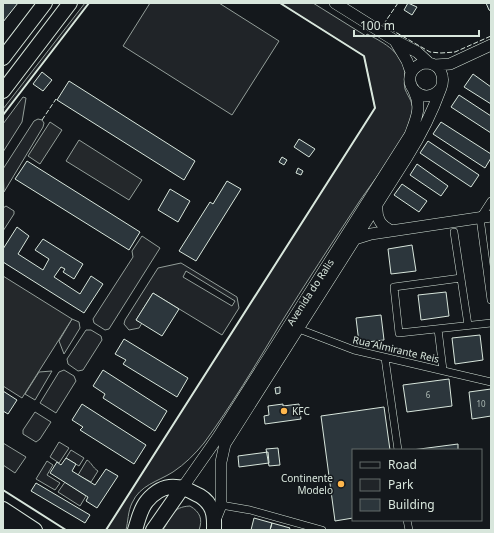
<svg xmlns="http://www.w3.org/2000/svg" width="494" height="533" viewBox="0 0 494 533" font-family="'Noto Sans',sans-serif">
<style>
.green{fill:#202428;stroke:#939e99;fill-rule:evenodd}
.parking{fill:#24282b;stroke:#939e99}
.building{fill:#2c363c;stroke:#d8e6dc}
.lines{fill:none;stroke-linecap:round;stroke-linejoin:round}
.street-casing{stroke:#d8e6dc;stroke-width:8}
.secondary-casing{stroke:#d8e6dc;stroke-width:12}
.highway-casing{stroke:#d8e6dc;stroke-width:16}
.street{stroke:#14181c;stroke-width:7}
.secondary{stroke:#14181c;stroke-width:11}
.highway{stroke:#14181c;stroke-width:14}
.fence{stroke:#d8e6dc;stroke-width:1;stroke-dasharray:5 2;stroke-linecap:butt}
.wall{stroke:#d8e6dc;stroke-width:2}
.poi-dot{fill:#ffb74d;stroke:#14181c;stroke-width:1.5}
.labels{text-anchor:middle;stroke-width:3;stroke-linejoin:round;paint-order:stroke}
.number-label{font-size:8px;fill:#adbab4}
.street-label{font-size:10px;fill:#d8e6dc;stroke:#14181c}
.poi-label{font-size:10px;fill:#d8e6dc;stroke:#14181c;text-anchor:start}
</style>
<rect width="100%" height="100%" fill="#14181c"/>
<path class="green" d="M85,3H89L3,115V109Z
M150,3H219L279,41L232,115L123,46Z
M280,3H313L366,36L367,34C381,41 400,51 404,68C406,74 403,82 405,89C409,99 414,102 412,114C406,141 375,178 359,202C332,243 305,284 279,326C255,366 231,406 204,443C195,454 185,464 173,472C157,482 140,485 132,503C128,511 128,522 126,530H106L375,108L364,56Z
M23,97L26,98L22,122L3,152V124Z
M38,119L42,120L44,123L43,127L4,192L3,169L34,121Z
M6,206L14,211V214L3,231V208Z
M142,236L160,248L109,329L105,330L94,323L93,319L133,257L132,251Z
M181,263L237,297L239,308L222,335L153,293L136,320L142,323L139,328L129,330L124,324L125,320L158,268ZM186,271L235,301L232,306L183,277Z
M72,319L79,322L80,328L64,354L59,341Z
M86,330H91L101,336L102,340L83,370L78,371L68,364L67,359Z
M64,370L74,376L76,381L56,413L40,403L59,372Z
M52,371L35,400L25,394L39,372Z
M35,412L51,422L40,439L36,442L23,434V430Z
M59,442L69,448L59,463L50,457Z
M3,443L26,457L15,473L3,465Z
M71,450L84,458L79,466L66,458Z
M87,460C92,463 92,467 98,471L91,482L78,475Z
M47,461L53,465L47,475L60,483L55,490L36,479Z
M65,482L86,496L80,506L58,492Z
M190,506C200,512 203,519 199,530H163C172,516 172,507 190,506Z"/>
<path class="parking" d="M50,122L62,130L40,164L28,156Z
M79,140L142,180L129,200L66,161Z
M3,276L72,319L22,398L3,386Z"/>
<path class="building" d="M3,3H18L3,22Z
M408,3L417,7L412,15L404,10Z
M486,3H491V11L489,10Z
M42,72L52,80L43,91L33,84Z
M473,74L491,87V104L464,87Z
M69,81L195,161L184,180L57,100Z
M459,95L491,116V133L451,107Z
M441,122L491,154V158L485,168L433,134Z
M299,139L315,149L309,157L294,147Z
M428,141L479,175L471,187L420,153Z
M282,157L287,160L284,165L279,162Z
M27,161L140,232L129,250L15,179Z
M417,164L448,186L441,196L410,175Z
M298,168L303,171L301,175L296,173Z
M227,181L241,189L196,261L179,251L210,202L213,204Z
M402,184L427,201L419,212L394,195Z
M170,189L190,201L178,222L158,210Z
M17,227L29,236L18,254L43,270L49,259L35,250L43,239L83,264L74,279L63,272L65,269L61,267L54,277L80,294L91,276L103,284L84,313L3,262V249Z
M412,245L416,271L391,274L388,249Z
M446,292L449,316L421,320L418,295Z
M153,293L179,309L162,336L136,320Z
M381,315L384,340L359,343L356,318Z
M480,335L483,360L455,364L452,338Z
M124,339L188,378L177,397L123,364L126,360L115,354Z
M103,370L167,411L155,431L103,398L105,394L93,386Z
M449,379L452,406L407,412L403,385Z
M280,387V393L276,394L275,388Z
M491,389V416L472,419L469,392Z
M3,391L17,400L8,414L3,411Z
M82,404L146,445L134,464L80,430L83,427L72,420Z
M283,404V406L299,404L301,419L265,424L264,416L269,415L268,406Z
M384,407L390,450H353V518L335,521L321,416Z
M458,444V450H412Z
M278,448L280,465L269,466L266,449Z
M268,452L269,463L239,467L238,456Z
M66,458L76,464L72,471L95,485L106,469L118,476L97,508L86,501L88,497L50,473L57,462L61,465Z
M36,483L90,515L85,523L31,491Z
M254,518L272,523L270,530H251Z
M272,523L290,528L289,530H270Z"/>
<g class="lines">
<defs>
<path id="street" d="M491,201L480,218L491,300
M454,232L468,325
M461,278L394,287L399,333L491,323
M299,329L354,350L491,382
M438,329L443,370
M385,358L398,450
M221,505L250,510L322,530
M407,520L409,530"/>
<path id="secondary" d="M335,3L394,40L417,52L429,63
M395,41L407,61L411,72
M435,65L450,64L491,45
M377,205C376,218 380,226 392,231
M355,239L371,234L491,216
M183,487L218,437L410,135C416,119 422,107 414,91
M215,520L221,505V462L225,444L407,157C421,135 432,113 441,88C445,77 441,64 427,63C423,63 419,64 416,67C398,81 423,110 441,88"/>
<path id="highway" d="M3,58L45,3
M3,91L70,3
M3,509L35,530
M3,521L18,530
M135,530C138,521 140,509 147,501C161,484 177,483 196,494C201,496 207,501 210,506C215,513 214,522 214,530
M153,530L183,487"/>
</defs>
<use href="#street" class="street-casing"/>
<use href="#secondary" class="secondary-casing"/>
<use href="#highway" class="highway-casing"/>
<use href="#street" class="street"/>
<use href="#secondary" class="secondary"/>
<use href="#highway" class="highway"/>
<path class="fence" d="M398,3L383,25L430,52L441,53L455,52L491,36
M42,120L56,99L57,100"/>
<path class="wall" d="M3,115L89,3
M3,490L66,530
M106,530L375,108L364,56L280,3"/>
</g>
<g class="poi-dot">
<circle cx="284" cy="411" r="4"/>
<circle cx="341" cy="484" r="4"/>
</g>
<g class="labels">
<g class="number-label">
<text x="428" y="398">6</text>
<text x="481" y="407">10</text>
</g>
<g class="street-label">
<text transform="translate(310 292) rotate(-57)" y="4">Avenida do Ralis</text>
<text transform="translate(396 349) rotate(13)" y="4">Rua Almirante Reis</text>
</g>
<g class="poi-label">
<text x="292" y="415">KFC</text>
<text x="333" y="482" text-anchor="end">Continente<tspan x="333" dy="12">Modelo</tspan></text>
</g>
</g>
<rect width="494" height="533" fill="none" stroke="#d8e6dc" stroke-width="8"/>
<rect x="352" y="449" width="130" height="72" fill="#14181c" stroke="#626a69"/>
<rect x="360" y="462" width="20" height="6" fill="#14181c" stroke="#626a69"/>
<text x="388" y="469" font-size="12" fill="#d8e6dc">Road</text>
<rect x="360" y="479" width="20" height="12" fill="#202428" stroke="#626a69"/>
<text x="388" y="489" font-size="12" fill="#d8e6dc">Park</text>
<rect x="360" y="499" width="20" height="12" fill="#2c363c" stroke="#626a69"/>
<text x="388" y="509" font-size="12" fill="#d8e6dc">Building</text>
<path d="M354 30v6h125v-6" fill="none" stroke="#d8e6dc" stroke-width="2"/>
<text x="360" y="30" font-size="12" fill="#d8e6dc" stroke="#14181c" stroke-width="3" paint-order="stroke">100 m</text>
</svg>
